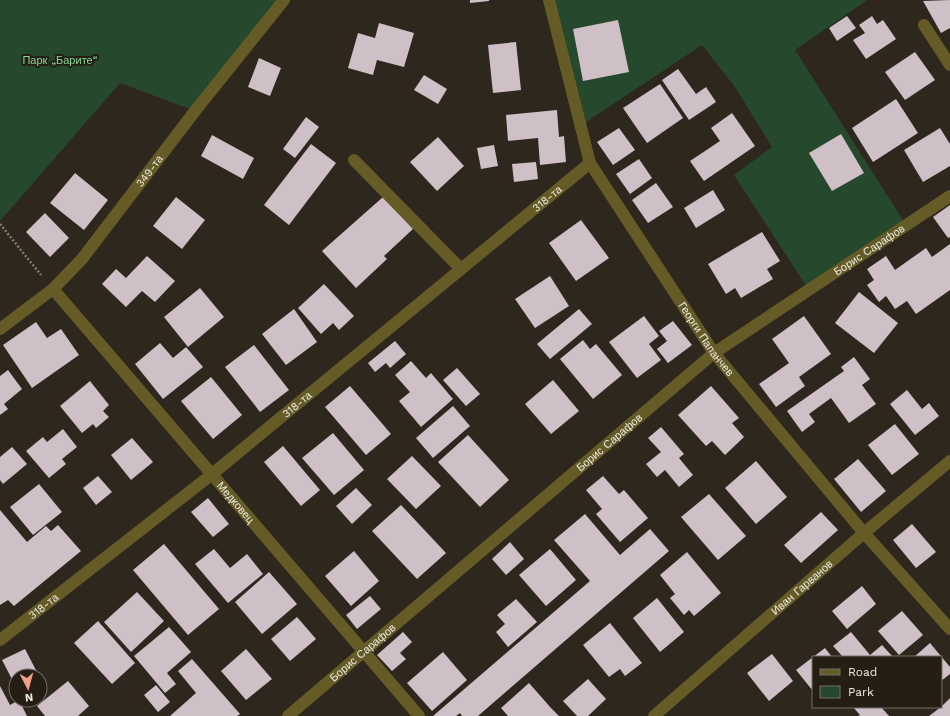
<svg xmlns="http://www.w3.org/2000/svg" width="950" height="716" viewBox="0 0 950 716" font-family="'Work Sans',sans-serif">
<style>
.green{fill:#26492e}
.building{fill:#cfc0c8}
.lines{fill:none;stroke-linecap:round;stroke-linejoin:round}
.path{stroke:#837e75;stroke-width:2.5;stroke-dasharray:2 2;stroke-linecap:butt}
.street{stroke:#645b27;stroke-width:12}
.labels{text-anchor:middle;stroke-width:4;stroke-linejoin:round;paint-order:stroke}
.park-label{font-size:11px;fill:#84db96;stroke:#241e14}
.street-label{font-size:11px;fill:#eeeae3;stroke:#241e14}
</style>
<rect width="100%" height="100%" fill="#2e271d"/>
<path class="green" d="M0,0H284L195,111L120,83L0,221Z
M549,0H867L795,50L906,225L809,290L734,175L772,147L735,87L702,45L580,126Z"/>
<path class="building" d="M470,0H489V1L470,3Z
M950,0V28L941,33L923,1Z
M847,16L856,28L837,41L829,28Z
M872,16L877,24L883,20L896,39L866,59L853,40L865,33L859,25Z
M618,20L629,72L583,81L573,29Z
M379,23L414,33L404,67L377,60L373,75L348,68L358,33L375,38Z
M516,42L521,90L493,93L488,45Z
M915,52L935,80L905,100L885,72Z
M259,58L281,68L270,96L248,87Z
M678,69L696,94L706,87L716,102L689,120L662,80Z
M424,75L447,89L438,104L414,90Z
M660,84L683,118L647,143L623,108Z
M896,99L918,133L873,162L852,128Z
M557,110L559,137L564,136L566,162L540,165L538,138L508,141L506,115Z
M732,113L755,146L704,181L690,161L720,141L711,128Z
M306,117L319,127L295,158L283,149Z
M619,128L635,150L613,165L597,142Z
M940,128L950,144V166L923,182L904,150Z
M841,134L864,173L832,191L809,153Z
M212,135L254,158L243,179L201,156Z
M438,137L464,166L437,191L410,162Z
M311,144L336,163L289,225L264,205Z
M494,145L498,166L481,169L477,148Z
M639,159L652,178L630,194L616,174Z
M536,162L538,179L514,182L512,164Z
M75,173L108,200L84,230L50,203Z
M656,183L673,207L648,223L632,200Z
M713,190L725,210L696,228L684,208Z
M176,197L205,220L182,249L153,226Z
M383,197L413,229L384,256L387,259L356,288L322,251Z
M950,205V237L948,238L933,217Z
M45,213L69,238L50,257L26,232Z
M581,220L609,258L576,281L549,243Z
M762,232L780,261L767,269L773,279L741,298L735,288L726,294L708,264Z
M950,244V290L916,314L907,301L895,309L886,296L879,302L867,285L874,280L867,269L886,256L895,270L926,248L932,257Z
M147,256L175,281L155,302L142,291L126,307L102,284L116,269L126,278Z
M550,276L569,306L535,328L515,299Z
M324,284L354,316L339,330L333,323L321,334L298,308Z
M200,288L224,317L188,347L164,317Z
M859,292L898,323L874,353L835,323Z
M294,309L317,342L286,365L262,334Z
M579,309L592,324L550,359L537,344Z
M644,316L659,336L649,344L661,360L637,378L609,342Z
M804,316L831,354L799,377L805,386L776,407L759,384L789,363L772,339Z
M673,321L692,345L668,363L657,349L667,341L659,331Z
M36,322L47,338L61,329L79,355L32,388L3,345Z
M583,340L590,349L596,344L622,375L593,399L560,359Z
M395,341L406,354L390,368L386,363L375,372L368,363Z
M160,343L173,358L186,347L203,367L163,399L135,364Z
M254,345L289,390L260,412L225,367Z
M854,357L870,379L862,385L876,404L849,423L831,398L809,414L815,422L802,432L787,411L844,371L841,367Z
M411,361L426,378L431,373L453,399L421,427L399,401L410,392L395,375Z
M457,368L480,394L466,406L443,380Z
M8,370L22,389L4,404L8,409L0,415V376Z
M211,377L242,415L213,439L181,401Z
M553,380L579,411L551,434L525,404Z
M90,381L109,405L103,411L109,417L96,428L93,424L82,433L60,406Z
M350,386L391,434L366,455L325,407Z
M711,386L739,418L732,423L744,437L725,455L712,441L706,446L678,415Z
M907,390L922,409L929,403L939,416L915,435L890,404Z
M453,406L470,426L433,458L416,438Z
M895,424L919,454L892,475L868,445Z
M661,427L684,454L679,458L693,475L679,487L665,470L657,477L646,464L661,452L648,438Z
M63,429L77,447L62,459L66,464L49,478L26,451L43,437L47,442Z
M333,433L364,470L334,495L302,458Z
M468,435L509,480L480,507L438,462Z
M132,438L153,462L131,480L111,455Z
M283,446L320,490L301,506L264,462Z
M12,447L27,464L3,484L0,480V457Z
M412,456L441,486L416,509L387,479Z
M858,459L886,491L861,512L834,479Z
M756,461L787,497L756,524L725,488Z
M98,476L112,492L96,505L83,488Z
M603,476L619,494L624,490L648,518L620,542L596,514L602,509L586,490Z
M39,484L62,512L33,535L10,507Z
M356,488L372,505L352,524L336,506Z
M709,494L746,536L718,560L681,517Z
M208,498L229,524L213,537L191,512Z
M401,505L446,553L417,579L372,531Z
M0,510L27,542L46,526L51,531L58,525L81,551L14,606L8,600L0,605Z
M821,512L838,530L801,563L784,545Z
M585,514L620,555L650,529L669,551L478,716H462L460,713L456,716H433L590,581L554,540Z
M912,524L936,552L916,568L893,540Z
M510,542L524,559L506,575L492,559Z
M164,544L219,609L188,635L133,570Z
M214,549L230,568L247,554L263,574L228,603L195,564Z
M550,549L576,580L546,606L519,575Z
M354,551L379,581L351,606L325,576Z
M687,552L721,593L694,616L689,610L684,615L670,598L675,594L660,575Z
M269,572L297,604L262,634L235,602Z
M862,586L876,604L847,629L832,611Z
M137,592L164,621L131,652L104,622Z
M370,596L381,609L357,629L346,615Z
M657,598L684,632L660,652L633,618Z
M516,599L537,622L508,647L496,632L505,624L497,615Z
M902,611L923,635L899,655L878,631Z
M297,617L316,639L290,661L271,639Z
M98,621L135,663L112,684L74,643Z
M610,623L642,663L625,676L620,669L609,677L583,645Z
M169,627L191,652L167,673L176,684L165,693L134,656Z
M403,632L412,642L400,653L406,659L392,671L377,655Z
M851,632L870,655L882,645L893,657H843L833,646Z
M930,643L950,667V674L941,681V657H914Z
M825,648L832,657H813V691L796,670Z
M25,649L39,676H16V687L2,660Z
M246,649L272,679L246,700L221,671Z
M443,652L467,680L432,711L407,683Z
M772,654L793,681L769,701L747,673Z
M192,659L240,714L237,716H170L196,693L178,671Z
M588,679L606,699L588,716H577L563,701Z
M68,681L89,706L78,716H45L37,706Z
M529,683L551,708L559,716H508L501,708Z
M156,685L170,702L158,712L144,695Z
M0,686L10,705L19,700L27,716H0Z
M950,698V716H929L941,707Z
M853,707H881L889,716H858L860,715Z"/>
<g class="lines">
<path class="path" d="M0,224L41,275"/>
<g class="street">
<path id="s1" d="M549,0L590,163L714,353L864,533L950,629"/>
<path d="M924,25L950,65"/>
<path d="M354,160L461,269"/>
<path id="s2" d="M53,289L419,716"/>
<path id="s3" d="M0,329L53,289L82,259L195,111L284,0"/>
<path id="s4" d="M0,640L211,475L590,163"/>
<path id="s5" d="M288,716L714,353L950,196"/>
<path id="s6" d="M654,716L864,533L950,461"/>
</g>
</g>
<g class="labels">
<g class="park-label">
<text x="60" y="64">Парк „Барите“</text>
</g>
<g class="street-label">
<text dy="4" stroke="none"><textPath href="#s3" startOffset="219">349-та</textPath></text>
<text dy="4" stroke="none"><textPath href="#s4" startOffset="703">318-та</textPath></text>
<text dy="4" stroke="none"><textPath href="#s5" startOffset="746">Борис Сарафов</textPath></text>
<text dy="4" stroke="none"><textPath href="#s1" startOffset="379">Георги Папанчев</textPath></text>
<text dy="4" stroke="none"><textPath href="#s4" startOffset="379">318-та</textPath></text>
<text dy="4" stroke="none"><textPath href="#s5" startOffset="422">Борис Сарафов</textPath></text>
<text dy="4" stroke="none"><textPath href="#s2" startOffset="281">Медковец</textPath></text>
<text dy="4" stroke="none"><textPath href="#s6" startOffset="196">Иван Гарванов</textPath></text>
<text dy="4" stroke="none"><textPath href="#s4" startOffset="55">318-та</textPath></text>
<text dy="4" stroke="none"><textPath href="#s5" startOffset="98">Борис Сарафов</textPath></text>
</g>
</g>
<rect x="812" y="656" width="130" height="52" fill="#241e14" stroke="#757067"/>
<rect x="820" y="669" width="20" height="6" fill="#645b27" stroke="#757067"/>
<text x="848" y="676" font-size="12" fill="#eeeae3">Road</text>
<rect x="820" y="686" width="20" height="12" fill="#26492e" stroke="#757067"/>
<text x="848" y="696" font-size="12" fill="#eeeae3">Park</text>
<g transform="translate(28 688) rotate(174)"><circle r="19" fill="#241e14" stroke="#757067"/>
<path d="M0-3L7 15L0 10L-7 15Z" fill="#f49e89"/>
<text y="-6" font-size="11" font-weight="bold" text-anchor="middle" fill="#eeeae3">N</text>
</g>
</svg>
